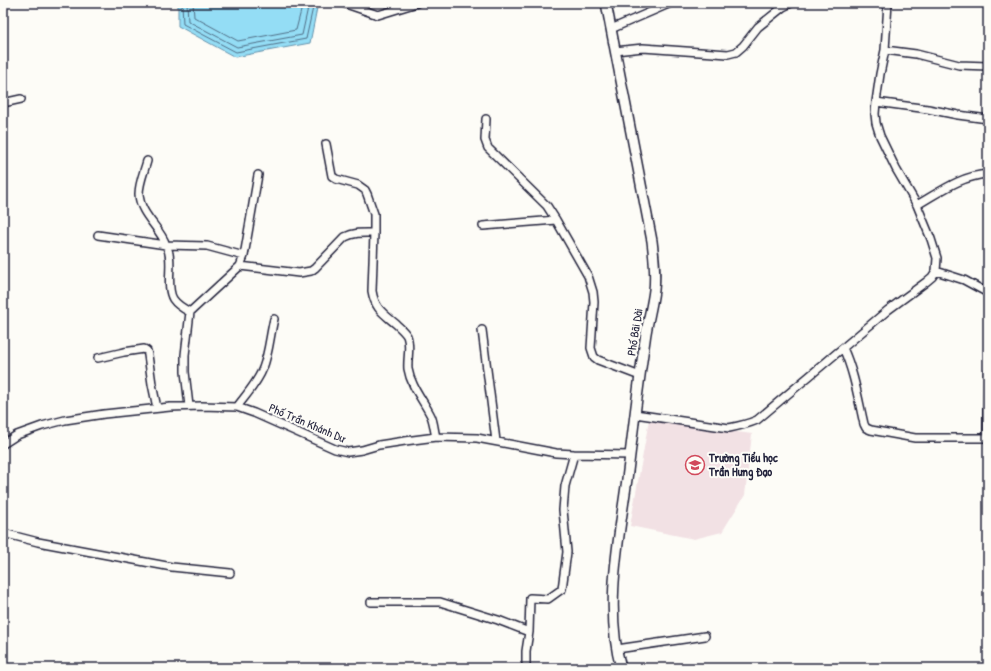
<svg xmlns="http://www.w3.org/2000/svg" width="991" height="671" viewBox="0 0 991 671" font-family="'Patrick Hand',sans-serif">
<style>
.built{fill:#f2e1e4}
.water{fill:#94ddf5;stroke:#6692ab}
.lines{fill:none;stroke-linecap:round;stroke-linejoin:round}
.shore{stroke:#506d85;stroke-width:1}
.minor-casing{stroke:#22223b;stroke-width:10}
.tertiary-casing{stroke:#22223b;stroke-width:12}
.minor{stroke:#fdfcf7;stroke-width:7}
.tertiary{stroke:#fdfcf7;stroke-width:9}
.labels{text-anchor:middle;stroke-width:4;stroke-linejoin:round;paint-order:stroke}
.street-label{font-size:12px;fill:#22223b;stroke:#fdfcf7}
.poi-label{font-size:12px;font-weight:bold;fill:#22223b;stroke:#fdfcf7;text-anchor:start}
</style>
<rect width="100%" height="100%" fill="#fdfcf7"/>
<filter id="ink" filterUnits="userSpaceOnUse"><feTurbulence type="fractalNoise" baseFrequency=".025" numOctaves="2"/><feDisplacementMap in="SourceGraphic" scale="8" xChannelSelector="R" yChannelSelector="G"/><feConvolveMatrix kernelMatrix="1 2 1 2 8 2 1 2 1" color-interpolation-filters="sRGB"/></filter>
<g filter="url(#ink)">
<path class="built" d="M649,420L752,434L745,495L722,532L694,539L630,526Z"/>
<path class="water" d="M178,3H318L310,43L235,57L178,26Z"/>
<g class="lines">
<path class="shore" d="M182,3L183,24L236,52L306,39L314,3
M187,3L188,21L237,47L302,35L309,3
M193,3L194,17L238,41L296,30L303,3"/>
<defs>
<path id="minor" d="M343,3L378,15L417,3
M611,29L671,3
M885,50L916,54L959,65L988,66
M615,51L643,48L728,54L736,52L743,46L758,27L783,7L791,3
M876,102L928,109L958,115L988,119
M3,103L21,99
M486,119L485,140L488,148L547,206L556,220L588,276L593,292L594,302L591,348L594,357L598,360L640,376
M326,144L332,176L336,179L358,185L365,190L367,194L374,214V233L372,291C375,309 383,313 396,324C400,328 404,331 407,336C411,346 407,358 408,369C411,387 424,401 431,416C434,423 434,430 436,437
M147,161C144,172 139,183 139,194C140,215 160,227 166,245C167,248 169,251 169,254C172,266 166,288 173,299C177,305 184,309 190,312
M917,205C940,192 960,176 988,174
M483,226L556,220
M98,235L166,245L207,246L244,256
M240,266L299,273L311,271L315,268L345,237C355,232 364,233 374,233
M936,271L964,280L988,293
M482,330L496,441
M843,348C854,372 858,398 864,424L866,428L871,430L915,438H988
M98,358L124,352L144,349L147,351L148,355L152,384L157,408
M189,406L185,372V355L190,312L240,266L244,256L258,175
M237,407C246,395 258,382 263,368C269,353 270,335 274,319
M635,414L729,428C739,426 748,424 757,420L888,310L926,282L932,277L936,271L937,258L931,239L917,205L896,169L880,136L876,123L875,114L876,102L880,74L885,50L888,3
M987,438L988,372
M3,444L17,435L42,426L65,420L104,414L170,407L201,406L237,407L254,413L335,449L348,452L362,450L379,445L405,441L436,437L477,438L556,453L574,454L630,455
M3,533L38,542L172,567L230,573
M371,602H440L498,620L529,632L526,651V668
M529,632L530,598L548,599L562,589L567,552L563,510L565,486L574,454
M617,649L705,636"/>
<path id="tertiary" d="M606,3L652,241C654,257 656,273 654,290C652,307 647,323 645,340C638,386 633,432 627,479C619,539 604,608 621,668"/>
</defs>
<use href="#minor" class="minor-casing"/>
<use href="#tertiary" class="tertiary-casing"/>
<use href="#minor" class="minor"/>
<use href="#tertiary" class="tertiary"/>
</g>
</g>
<defs>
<symbol id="school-ring" viewBox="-11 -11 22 22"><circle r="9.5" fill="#fdfcf7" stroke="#d1495b" stroke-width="1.5"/><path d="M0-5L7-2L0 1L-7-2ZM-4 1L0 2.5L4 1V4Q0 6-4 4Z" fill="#d1495b"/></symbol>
</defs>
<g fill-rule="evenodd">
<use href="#school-ring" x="684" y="454" width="22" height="22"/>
</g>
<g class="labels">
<g class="street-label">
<text transform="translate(635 332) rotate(-81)" y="4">Phố Bãi Dài</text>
<text transform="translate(307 423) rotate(23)" y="4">Phố Trần Khánh Dư</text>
</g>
<g class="poi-label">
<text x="709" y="462">Trường Tiểu học<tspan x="709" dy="14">Trần Hưng Đạo</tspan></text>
</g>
</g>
<rect width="991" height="671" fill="none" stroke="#fdfcf7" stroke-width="16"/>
<rect x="8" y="8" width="975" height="655" fill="none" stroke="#22223b" stroke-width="1.5" filter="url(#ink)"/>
</svg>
